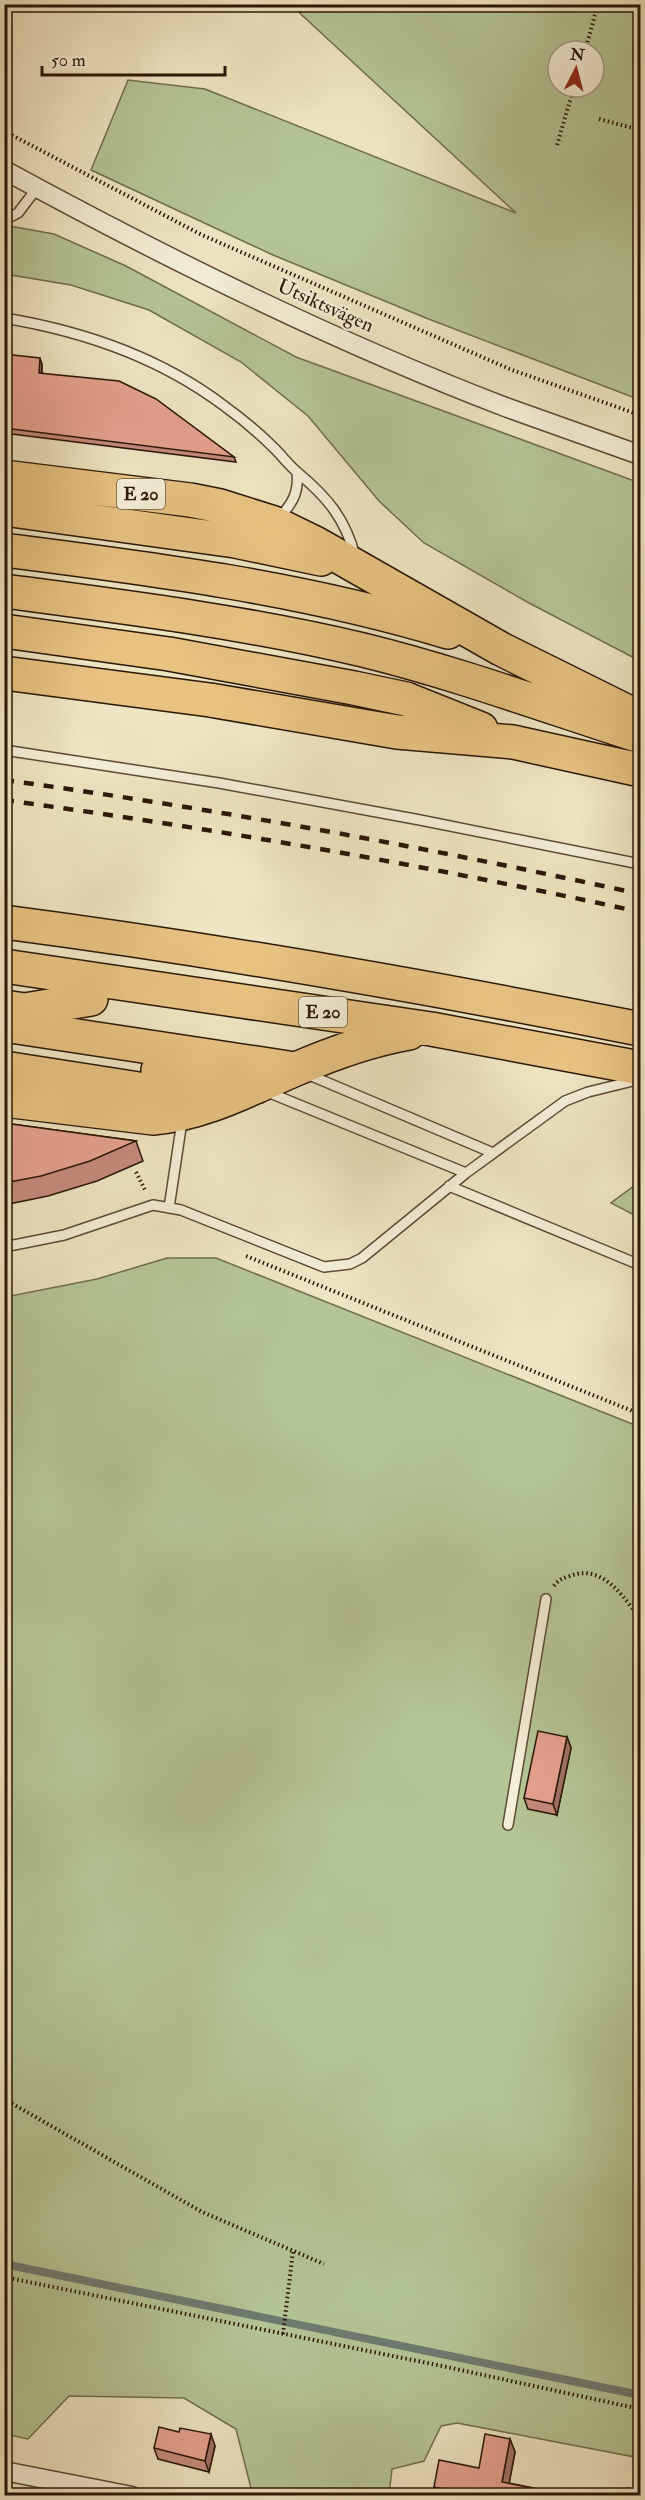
<svg xmlns="http://www.w3.org/2000/svg" width="645" height="2500" viewBox="0 0 645 2500" font-family="'IM FELL Double Pica',serif">
<style>
.green{fill:#b5c596;stroke:#706e4e;stroke-width:1.5;fill-rule:evenodd}
.lines{fill:none;stroke-linecap:round;stroke-linejoin:round}
.stream{stroke:#6e7b72;stroke-width:8}
.lane-casing{stroke:#5b4a34;stroke-width:12}
.street-casing{stroke:#5b4a34;stroke-width:21}
.highway-casing{stroke:#2a1705;stroke-width:36}
.path{stroke:#2a1705;stroke-width:4;stroke-dasharray:1.5 3;stroke-linecap:butt}
.lane{stroke:#f4eed7;stroke-width:9}
.street{stroke:#f4eed7;stroke-width:18}
.highway{stroke:#e7c281;stroke-width:33}
.rail{stroke:#2a1705;stroke-width:4.5;stroke-dasharray:10 10;stroke-linecap:butt}
.wall{fill:#c58a7b;stroke:#2a1705;stroke-width:1.5}
.shaded-wall{fill:#a07164;stroke:#2a1705;stroke-width:1.5}
.building{fill:#e5a18f;stroke:#2a1705;stroke-width:1.5}
.labels{text-anchor:middle;stroke-width:4.5;stroke-linejoin:round;paint-order:stroke}
.shield{fill:#f4eed7;stroke:#675844;stroke-width:1.5}
.shield-label{font-size:18px;font-weight:bold;fill:#2a1705}
.street-label{font-size:20px;fill:#2a1705;stroke:#f4eed7}
</style>
<rect width="100%" height="100%" fill="#eee5c2"/>
<filter id="stains"><feTurbulence type="fractalNoise" baseFrequency=".00333" numOctaves="4"/><feColorMatrix values="0 0 0 0 .2 0 0 0 0 .09 0 0 0 0 .02 0 0 0 .5 -.17"/></filter>
<radialGradient id="worn" r=".72"><stop offset=".6" stop-color="#630" stop-opacity="0"/><stop offset="1" stop-color="#630" stop-opacity=".3"/></radialGradient>
<path class="green" d="M291,5H640V400L426,318L273,255L91,170L128,80L205,89L516,213ZM558,51H594V87H558Z
M4,225L54,234L126,266L296,357L640,483V661L529,603L424,543L379,501L308,416L241,362L149,310L71,285L5,274Z
M640,1179V1218L611,1203L639,1182Z
M167,1258H216L640,1427V2458L457,2423L441,2426L424,2461L392,2469L389,2495L253,2496L236,2429L184,2398L69,2396L28,2439L5,2434V1297L97,1279Z"/>
<g class="lines">
<path class="stream" d="M4,2264L640,2395"/>
<defs>
<path id="lane" d="M4,220L18,213L37,188
M4,318C83,331 159,357 223,405C241,418 259,433 275,449C282,456 289,465 297,472C327,497 345,518 355,556
M279,518C293,503 299,492 297,472
M4,750L219,783L420,820L640,864
M307,1074L493,1153
M265,1091L466,1173
M449,1186L640,1265
M169,1208L182,1121
M4,1247L64,1235L153,1205L181,1210L324,1267L350,1264L362,1258L466,1173L565,1101L588,1092L637,1080
M508,1825L546,1599"/>
<path id="street" d="M4,170C167,259 335,342 508,408C552,424 596,439 640,455
M4,2471L132,2496"/>
<path id="highway" d="M4,477L190,500L220,506L274,523L315,543L501,649L640,718
M4,509L235,541L321,559
M4,550C154,569 303,588 448,632
M4,591C125,607 245,622 363,650C457,673 549,707 640,736
M4,631L169,654L354,688L406,699L481,729
M4,673L210,700L397,732L513,742L640,770
M4,922C218,950 429,987 640,1029
M4,966L431,1029L640,1068
M4,1007L25,1010L91,999
M4,1025L295,1069
M4,1068L190,1097
M158,1070L256,1087
M4,1100L153,1118C204,1114 249,1089 296,1069C333,1053 369,1040 409,1033"/>
</defs>
<use href="#lane" class="lane-casing"/>
<use href="#street" class="street-casing"/>
<use href="#highway" class="highway-casing"/>
<path class="path" d="M585,51L598,4
M599,119L640,130
M4,131L202,235L512,370L640,415
M557,145L574,87
M136,1172L145,1190
M246,1256L640,1414
M554,1586C558,1580 563,1578 570,1576C602,1563 624,1597 640,1619
M4,2099L202,2212L324,2264
M4,2277L442,2366L640,2409
M283,2334L293,2251"/>
<use href="#lane" class="lane"/>
<use href="#street" class="street"/>
<use href="#highway" class="highway"/>
<path class="rail" d="M4,780C218,809 430,848 640,894
M4,800C218,829 430,866 640,912"/>
</g>
<path class="wall" d="M4,354L42,364V373L234,457L236,462L4,433Z
M4,1123L136,1141L143,1161L97,1181L48,1196L4,1205Z
M567,1737L571,1748L557,1815L528,1809L524,1798Z
M179,2432L215,2446L209,2472L158,2459L154,2448Z
M510,2439L515,2452L509,2483L573,2496H437L434,2487L479,2468Z"/>
<path class="shaded-wall" d="M40,358L42,364L41,379L39,373Z
M567,1737L571,1748L557,1815L553,1804Z
M211,2434L215,2446L209,2472L205,2461Z
M510,2439L515,2452L507,2495L502,2482Z"/>
<path class="building" d="M4,354L40,358L39,373L119,381L156,399L234,457L4,428Z
M4,1123L136,1141L90,1161L41,1176L4,1183Z
M538,1731L567,1737L553,1804L524,1798Z
M159,2427L179,2432L180,2428L211,2434L205,2461L154,2448Z
M485,2434L510,2439L502,2482L573,2496H476L434,2487L439,2460L479,2468Z
M627,2488L640,2491V2496H626Z"/>
<g class="labels">
<g class="shield">
<rect x="117" y="479" width="48" height="30" rx="4.5"/>
<rect x="299" y="997" width="48" height="30" rx="4.5"/>
</g>
<g class="shield-label">
<text x="141" y="500">E 20</text>
<text x="323" y="1018">E 20</text>
</g>
<g class="street-label">
<text transform="translate(326 305) rotate(24)" y="7">Utsiktsvägen</text>
</g>
</g>
<rect width="645" height="2500" fill="none" stroke="#eee5c2" stroke-width="24"/>
<rect x="6" y="6" width="633" height="2488" fill="none" stroke="#2a1705" stroke-width="3"/>
<rect x="12" y="12" width="621" height="2476" fill="none" stroke="#2a1705" stroke-width="1.5"/>
<g transform="translate(576 69) rotate(6)"><circle r="28" fill="#f4eed7" stroke="#a39883" stroke-width="1.5"/>
<path d="M0-4.5L10 22L0 15L-10 22Z" fill="#8f2418"/>
<text y="-9" font-size="16" font-weight="bold" text-anchor="middle" fill="#2a1705">N</text>
</g>
<path d="M42 66v9h183v-9" fill="none" stroke="#2a1705" stroke-width="3"/>
<text x="51" y="66" font-size="18" fill="#2a1705" stroke="#f4eed7" stroke-width="4.5" paint-order="stroke">50 m</text>
<rect width="100%" height="100%" filter="url(#stains)"/>
<rect width="100%" height="100%" fill="url(#worn)"/>
</svg>
